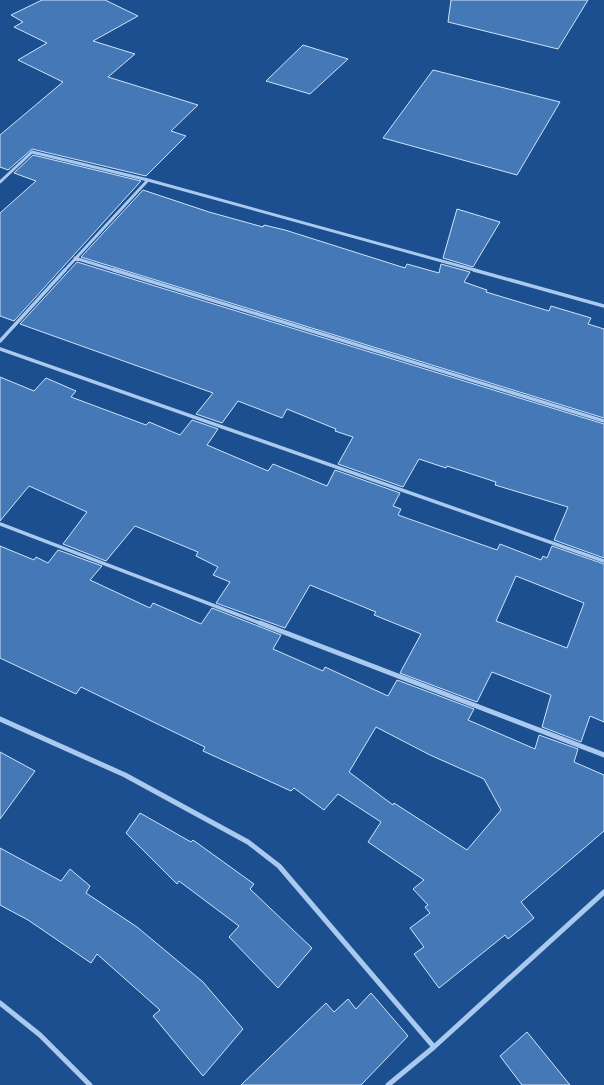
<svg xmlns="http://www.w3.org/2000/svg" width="604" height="1085" viewBox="0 0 604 1085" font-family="Montserrat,sans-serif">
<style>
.building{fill:#4478b7;stroke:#cfe3fa;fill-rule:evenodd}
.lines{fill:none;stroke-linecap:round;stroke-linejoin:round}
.minor-far2{stroke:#a9c9ee;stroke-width:3}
.minor-far1{stroke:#a9c9ee;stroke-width:3.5}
.minor{stroke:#a9c9ee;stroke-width:5}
</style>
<rect width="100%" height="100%" fill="#1b4f8f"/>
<path class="building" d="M42,0H105L138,16L93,41L135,54L108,77L198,105L171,131L186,136L146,176L32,149L8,170L0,167V135L63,82L18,60L47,43L14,27L23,22L11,15Z
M451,0H588L558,49L448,22Z
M303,45L348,59L310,94L266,81Z
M433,70L560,102L517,175L383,138Z
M33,155L141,181L14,321L0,316V213L36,181L14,173Z
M143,190L209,212L263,227L264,225L285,230L405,268L407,264L439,273L441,264L470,272L464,282L487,290L486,292L549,311L551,306L591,318L588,324L604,329V418L81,257Z
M457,209L500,222L473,267L443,258Z
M77,262L604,424V558L554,540L568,507L495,485L496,482L447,466L446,468L419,459L403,487L338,464L353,437L335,431L336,429L287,409L282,418L238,401L222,423L196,414L213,393L20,324Z
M0,377L34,391L46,378L76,391L71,397L146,425L149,422L180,435L192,420L218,429L207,445L268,471L273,464L327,486L335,470L400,493L393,506L401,509L398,515L497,550L500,544L541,560L543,556L547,558L552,546L604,564V722L590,716L581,742L542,727L551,695L492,672L477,702L400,673L421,634L374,615L376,612L310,585L285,628L216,603L230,582L213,575L218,567L196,556L198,552L135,526L106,561L63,544L87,512L29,486L0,521ZM516,576L584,603L567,648L496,621Z
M0,546L34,560L36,557L48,563L58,550L102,566L90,580L150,608L153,603L201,624L212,608L281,635L273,649L323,671L325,667L388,696L397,680L474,709L468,720L535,749L539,735L578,749L574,762L604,775V831L521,902L534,918L508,939L505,935L439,988L414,954L424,947L410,928L430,913L425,907L428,905L413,889L424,880L368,842L381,822L338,794L324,810L294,788L291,791L203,751L205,747L81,687L76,694L0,658ZM376,727L430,755L484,779L501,810L467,850L394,803L393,805L349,772Z
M0,752L35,771L0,819Z
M140,813L191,842L193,840L254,884L250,889L312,948L278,988L229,937L239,926L179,881L177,884L126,833Z
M0,848L61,881L70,869L90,886L86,893L137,927L203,982L243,1029L203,1076L153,1016L160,1010L97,954L91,963L28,920L0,905Z
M371,993L408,1036L361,1085H241L326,1003L334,1012L348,999L356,1009Z
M527,1032L570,1085H522L500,1056Z"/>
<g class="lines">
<path class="minor-far2" d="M0,182L32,152L148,180L478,271
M75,258L117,271
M64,271L148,180"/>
<path class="minor-far1" d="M114,270L604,421
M474,270L604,306
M0,341L65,270
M0,349L604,561
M0,524L262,624"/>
<path class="minor" d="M260,623L604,755
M0,719L125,775L248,842L279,866L434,1047
M0,1003L40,1035L90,1085
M388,1085L434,1047L604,892"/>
</g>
</svg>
